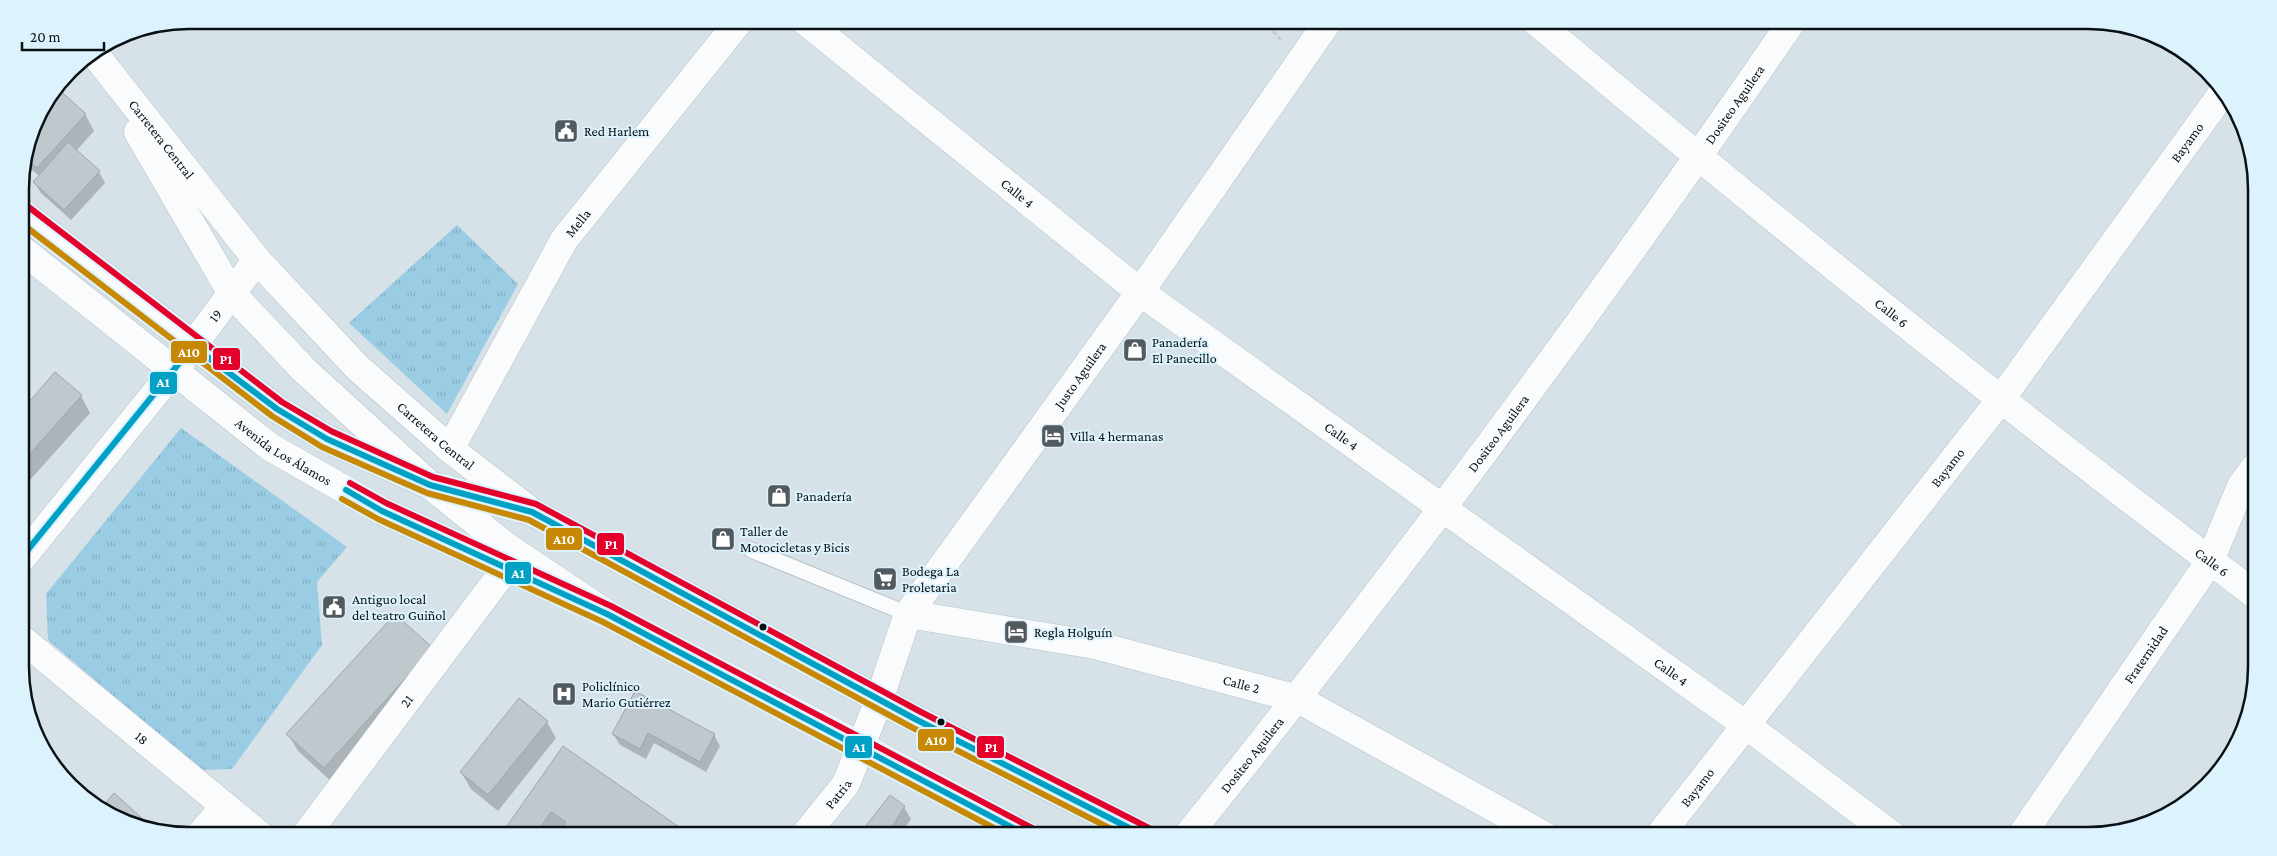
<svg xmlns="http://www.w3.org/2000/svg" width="2277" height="856" viewBox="0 0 2277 856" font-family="'Crimson Pro',serif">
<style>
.park{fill:url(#park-tufts)}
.shadow{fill:#0003}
.building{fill:#bfc9cd;stroke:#9da6a9}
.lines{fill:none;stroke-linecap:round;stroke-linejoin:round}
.service-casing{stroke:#b7c0c5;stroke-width:17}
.minor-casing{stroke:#b7c0c5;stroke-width:29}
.tertiary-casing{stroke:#b7c0c5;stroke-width:29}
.secondary-casing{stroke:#b7c0c5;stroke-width:29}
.primary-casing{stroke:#b7c0c5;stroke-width:29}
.path{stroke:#c8cbcd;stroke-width:3;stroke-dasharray:5 2.5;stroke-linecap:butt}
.service{stroke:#f9fbfc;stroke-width:15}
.minor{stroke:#f9fbfc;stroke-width:28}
.tertiary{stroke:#f9fbfc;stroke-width:28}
.secondary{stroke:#f9fbfc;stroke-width:28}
.primary{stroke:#f9fbfc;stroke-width:28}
.bus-1-casing{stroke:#dcf2fd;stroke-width:10}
.bus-2-casing{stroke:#dcf2fd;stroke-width:10}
.bus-3-casing{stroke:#dcf2fd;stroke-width:10}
.bus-1{stroke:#00a1c5;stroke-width:6}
.bus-2{stroke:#c78804;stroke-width:6}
.bus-3{stroke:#e4002b;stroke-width:6}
.bus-dot{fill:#091115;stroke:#dcf2fd;stroke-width:2}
.labels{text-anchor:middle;stroke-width:4;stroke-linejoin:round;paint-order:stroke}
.street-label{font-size:14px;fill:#091115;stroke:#dcf2fd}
.poi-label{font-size:14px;fill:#091115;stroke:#dcf2fd;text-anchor:start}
.rim{fill:none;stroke:#091115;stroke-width:2.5}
.line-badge{stroke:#dcf2fd;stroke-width:2}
.badge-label{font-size:14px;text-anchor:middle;font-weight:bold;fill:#fff}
</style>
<defs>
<pattern id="park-tufts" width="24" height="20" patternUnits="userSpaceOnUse" patternTransform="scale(1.25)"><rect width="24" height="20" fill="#9acde4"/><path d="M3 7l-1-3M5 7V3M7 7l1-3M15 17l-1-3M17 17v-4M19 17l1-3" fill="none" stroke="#83afc3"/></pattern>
</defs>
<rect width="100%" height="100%" fill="#d7e2e8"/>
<path class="park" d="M457,225L518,284L447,414L349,323Z
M181,428L347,547L317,582L322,645L232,769L201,770L48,640L46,594Z"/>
<path class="shadow" d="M57,89L85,114L94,131L76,151L99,172L105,183L71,220L41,193L34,182L39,176L24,163L38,114Z
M55,374L81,396L90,413L22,489V411Z
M432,649L334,784L298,751L288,734Z
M635,692L714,735L720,746L706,772L654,743L646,759L620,745L613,734Z
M547,722L556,738L498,811L471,789L461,772Z
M47,748L66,779L65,781L62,778Z
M563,748L690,836H502Z
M114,795L143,820L148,829L134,827L104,807Z
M890,797L904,807L911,819L899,836H865L863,832Z"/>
<path class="building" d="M57,88L86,114L37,168L26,158L38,114Z
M68,142L100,171L64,210L33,182Z
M55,372L82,395L22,463V410Z
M395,614L433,648L324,768L286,734Z
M635,691L715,734L700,762L648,733L640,749L612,734Z
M519,698L548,721L488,795L460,772Z
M563,746L692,836H600L597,833L595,836H557L566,822L551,812L534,836H500Z
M114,793L144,820L137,827L103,806Z
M890,795L905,806L886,836H866L861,832Z"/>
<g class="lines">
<defs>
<path id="service" d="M751,550L908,614"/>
<g id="minor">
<path id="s1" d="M804,20L1140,292L1746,725L1893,836"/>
<path id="s2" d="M1534,20C1770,218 2011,411 2257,596"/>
<path id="s3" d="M450,449L564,240L740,20"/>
<path id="s4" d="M908,614L1095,645L1298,699L1545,836"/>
<path id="s5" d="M23,640L261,836"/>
<path id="s6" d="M879,700L908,614L1140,292L1329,20"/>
<path d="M199,836L225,806"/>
<path id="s7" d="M305,836L507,567"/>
<path id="s8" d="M1187,836C1400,572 1601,299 1793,20"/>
<path id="s9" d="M1659,836L2001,399L2224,91"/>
<path id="s10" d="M2021,836L2210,561L2241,486L2256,466"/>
</g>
<g id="tertiary">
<path id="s11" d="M22,558L175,369L257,260"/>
<path id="s12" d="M804,836L846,784L879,700"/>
</g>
<g id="secondary">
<path d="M21,212L277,409L327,439L425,483"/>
<path id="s13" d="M21,249L270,447L382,511L556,590"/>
</g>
<g id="primary">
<path id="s14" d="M93,52L257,260L357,367L450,449L532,512L917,720L1145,836"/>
<path d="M138,132L232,294L304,370L430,485L507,547L607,614L862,747L1028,836"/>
<path d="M439,487L521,509"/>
</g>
</defs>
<use href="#service" class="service-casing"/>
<use href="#minor" class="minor-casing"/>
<use href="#tertiary" class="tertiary-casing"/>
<use href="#secondary" class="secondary-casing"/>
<use href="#primary" class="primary-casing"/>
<path class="path" d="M1263,20L1281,40"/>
<use href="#service" class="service"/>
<use href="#minor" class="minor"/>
<use href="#tertiary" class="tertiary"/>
<use href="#secondary" class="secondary"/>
<use href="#primary" class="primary"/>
<defs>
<path id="bus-1" d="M346,490L382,511L607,614L1028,836
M22,557L193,346L277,409L327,439L430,485L532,512L917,720L1145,836"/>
<path id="bus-2" d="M21,223L272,416L322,447L427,493L529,520L913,728L1125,836
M342,499L378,519L603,622L1009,836"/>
<path id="bus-3" d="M26,205L282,402L331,431L433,477L536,504L921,712L1149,828
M350,483L386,503L611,606L1032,828"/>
</defs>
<use href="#bus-1" class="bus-1-casing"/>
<use href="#bus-2" class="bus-2-casing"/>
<use href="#bus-3" class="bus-3-casing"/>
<use href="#bus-1" class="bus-1"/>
<use href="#bus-2" class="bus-2"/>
<use href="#bus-3" class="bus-3"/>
</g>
<defs>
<symbol id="civic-square" viewBox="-11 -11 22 22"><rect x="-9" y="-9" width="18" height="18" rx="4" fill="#515a5f" stroke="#dcf2fd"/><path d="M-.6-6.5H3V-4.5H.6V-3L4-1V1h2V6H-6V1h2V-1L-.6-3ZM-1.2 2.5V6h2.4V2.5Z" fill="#fff"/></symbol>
<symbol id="shop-square" viewBox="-11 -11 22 22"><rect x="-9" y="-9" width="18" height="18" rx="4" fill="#515a5f" stroke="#dcf2fd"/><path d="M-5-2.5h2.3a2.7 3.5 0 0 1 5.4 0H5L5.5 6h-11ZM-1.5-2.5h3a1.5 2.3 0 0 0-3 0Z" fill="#fff"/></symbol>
<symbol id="hotel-square" viewBox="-11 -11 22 22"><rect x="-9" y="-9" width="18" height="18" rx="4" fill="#515a5f" stroke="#dcf2fd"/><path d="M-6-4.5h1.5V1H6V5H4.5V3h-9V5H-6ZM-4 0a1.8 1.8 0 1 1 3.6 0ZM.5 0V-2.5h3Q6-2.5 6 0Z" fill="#fff"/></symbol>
<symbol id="supermarket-square" viewBox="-11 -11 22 22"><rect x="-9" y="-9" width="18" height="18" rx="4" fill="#515a5f" stroke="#dcf2fd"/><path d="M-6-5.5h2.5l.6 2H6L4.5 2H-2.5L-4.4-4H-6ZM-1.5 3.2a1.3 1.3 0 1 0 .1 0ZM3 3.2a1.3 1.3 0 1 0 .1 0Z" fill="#fff"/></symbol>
<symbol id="hospital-square" viewBox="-11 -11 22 22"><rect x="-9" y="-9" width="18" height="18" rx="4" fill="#515a5f" stroke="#dcf2fd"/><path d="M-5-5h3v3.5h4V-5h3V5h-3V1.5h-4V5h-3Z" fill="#fff"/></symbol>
</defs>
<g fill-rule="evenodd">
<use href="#civic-square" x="552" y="117" width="28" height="28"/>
<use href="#shop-square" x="1121" y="336" width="28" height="28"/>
<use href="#hotel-square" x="1039" y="422" width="28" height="28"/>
<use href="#shop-square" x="765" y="482" width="28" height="28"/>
<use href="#shop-square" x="709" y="525" width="28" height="28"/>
<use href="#supermarket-square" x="871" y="565" width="28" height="28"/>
<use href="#civic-square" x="320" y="593" width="28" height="28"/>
<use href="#hotel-square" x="1002" y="618" width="28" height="28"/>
<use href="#hospital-square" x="550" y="680" width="28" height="28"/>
</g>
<g class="bus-dot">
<circle cx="763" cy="627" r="4.5"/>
<circle cx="941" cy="722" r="4.5"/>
</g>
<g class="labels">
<g class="street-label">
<text dy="5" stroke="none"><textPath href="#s8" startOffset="914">Dositeo Aguilera</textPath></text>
<text dy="5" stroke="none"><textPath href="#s14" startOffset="111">Carretera Central</textPath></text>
<text dy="5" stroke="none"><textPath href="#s9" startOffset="872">Bayamo</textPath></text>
<text dy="5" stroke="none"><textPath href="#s1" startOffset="275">Calle 4</textPath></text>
<text dy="5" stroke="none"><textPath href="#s3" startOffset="260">Mella</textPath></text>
<text dy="5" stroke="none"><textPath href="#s2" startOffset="462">Calle 6</textPath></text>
<text dy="5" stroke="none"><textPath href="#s11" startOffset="310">19</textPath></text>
<text dy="5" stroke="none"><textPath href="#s6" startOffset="385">Justo Aguilera</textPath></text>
<text dy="5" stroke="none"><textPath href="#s8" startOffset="509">Dositeo Aguilera</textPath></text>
<text dy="5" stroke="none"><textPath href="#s14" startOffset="516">Carretera Central</textPath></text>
<text dy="5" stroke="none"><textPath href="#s1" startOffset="680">Calle 4</textPath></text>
<text dy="5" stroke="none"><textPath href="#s13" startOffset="332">Avenida Los Álamos</textPath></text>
<text dy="5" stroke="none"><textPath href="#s9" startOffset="468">Bayamo</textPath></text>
<text dy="5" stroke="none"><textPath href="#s2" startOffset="868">Calle 6</textPath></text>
<text dy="5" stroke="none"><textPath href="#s10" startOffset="220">Fraternidad</textPath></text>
<text dy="5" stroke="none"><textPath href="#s1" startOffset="1085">Calle 4</textPath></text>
<text dy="5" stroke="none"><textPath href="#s4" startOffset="341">Calle 2</textPath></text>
<text dy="5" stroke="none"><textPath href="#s7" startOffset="169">21</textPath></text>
<text dy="5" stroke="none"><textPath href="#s5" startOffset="154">18</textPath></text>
<text dy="5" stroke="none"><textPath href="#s8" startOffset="104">Dositeo Aguilera</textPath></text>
<text dy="5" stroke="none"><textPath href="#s9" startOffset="62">Bayamo</textPath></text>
<text dy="5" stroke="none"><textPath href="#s12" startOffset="54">Patria</textPath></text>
</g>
<g class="poi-label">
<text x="584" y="136">Red Harlem</text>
<text x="1152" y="347">Panadería<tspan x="1152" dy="16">El Panecillo</tspan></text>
<text x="1070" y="441">Villa 4 hermanas</text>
<text x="796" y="501">Panadería</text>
<text x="740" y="536">Taller de<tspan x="740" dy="16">Motocicletas y Bicis</tspan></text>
<text x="902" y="576">Bodega La<tspan x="902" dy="16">Proletaria</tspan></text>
<text x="352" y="604">Antiguo local<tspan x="352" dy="16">del teatro Guiñol</tspan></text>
<text x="1034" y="637">Regla Holguín</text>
<text x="582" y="691">Policlínico<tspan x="582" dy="16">Mario Gutiérrez</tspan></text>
</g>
</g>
<path d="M0 0H2277V856H0ZM189 29H2088A160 160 0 0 1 2248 189V667A160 160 0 0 1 2088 827H189A160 160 0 0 1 29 667V189A160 160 0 0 1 189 29Z" fill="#dcf2fd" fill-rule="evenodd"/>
<path class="rim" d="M189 29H2088A160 160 0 0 1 2248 189V667A160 160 0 0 1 2088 827H189A160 160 0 0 1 29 667V189A160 160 0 0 1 189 29Z"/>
<g class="line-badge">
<rect x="170" y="340" width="38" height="24" rx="5" fill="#c78804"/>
<rect x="212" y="347" width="29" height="24" rx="5" fill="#e4002b"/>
<rect x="149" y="371" width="29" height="24" rx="5" fill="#00a1c5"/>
<rect x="545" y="527" width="38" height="24" rx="5" fill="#c78804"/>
<rect x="596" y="532" width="29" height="24" rx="5" fill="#e4002b"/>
<rect x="504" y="561" width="28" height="24" rx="5" fill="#00a1c5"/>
<rect x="917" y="728" width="38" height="24" rx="5" fill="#c78804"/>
<rect x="844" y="735" width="29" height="24" rx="5" fill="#00a1c5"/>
<rect x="976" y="735" width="29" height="24" rx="5" fill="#e4002b"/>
</g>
<g class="badge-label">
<text x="189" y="357">A10</text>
<text x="226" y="364">P1</text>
<text x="163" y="387">A1</text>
<text x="564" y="544">A10</text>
<text x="611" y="549">P1</text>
<text x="518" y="578">A1</text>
<text x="936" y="745">A10</text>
<text x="859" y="752">A1</text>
<text x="991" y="752">P1</text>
</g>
<path d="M22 42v8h82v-8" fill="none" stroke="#091115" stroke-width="2.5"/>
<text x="30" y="42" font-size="15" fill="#091115" stroke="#dcf2fd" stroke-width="4" paint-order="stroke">20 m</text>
</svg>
